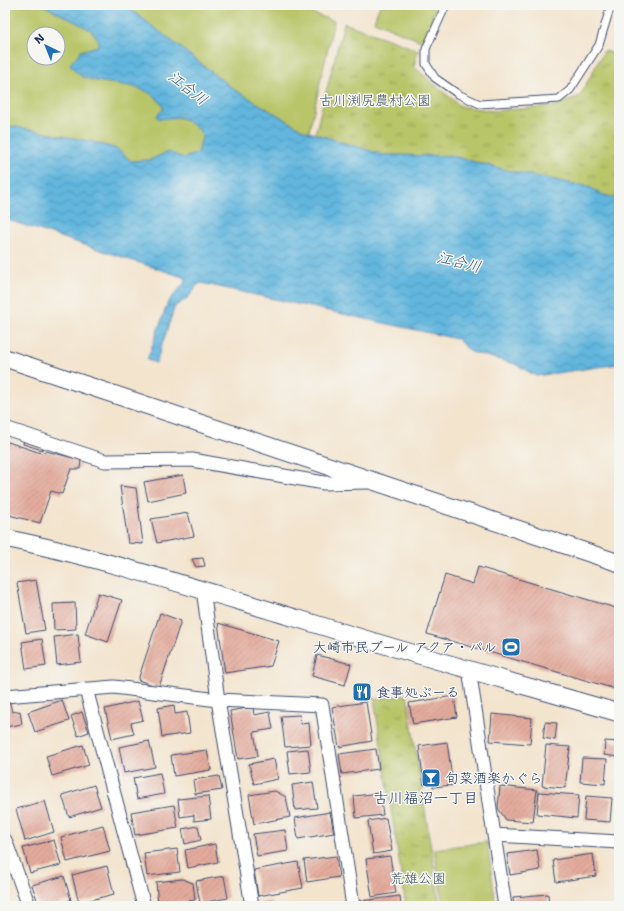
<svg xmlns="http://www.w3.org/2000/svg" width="624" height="911" viewBox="0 0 624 911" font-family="'Shantell Sans','Klee One',sans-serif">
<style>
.grass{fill:#b8c567;stroke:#6a7a62;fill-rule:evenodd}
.park{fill:url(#park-tufts);stroke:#6a7a62}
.water{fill:url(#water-waves);stroke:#3e729e}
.building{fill:url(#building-hatch)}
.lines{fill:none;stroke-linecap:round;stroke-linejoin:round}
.service-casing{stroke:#3b4a6f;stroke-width:9}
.minor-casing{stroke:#3b4a6f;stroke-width:15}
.tertiary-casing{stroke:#3b4a6f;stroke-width:19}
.service{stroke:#fff;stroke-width:7}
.minor{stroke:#fff;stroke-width:13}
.tertiary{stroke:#fff;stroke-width:17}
.labels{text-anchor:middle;stroke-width:3;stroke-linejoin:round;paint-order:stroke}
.park-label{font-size:14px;fill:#425460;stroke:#f6f6f2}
.poi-label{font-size:14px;fill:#1b2f5e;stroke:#f6f6f2;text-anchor:start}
.water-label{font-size:15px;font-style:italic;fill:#305884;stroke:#f6f6f2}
.neighbourhood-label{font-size:15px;fill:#1b2f5e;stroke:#f6f6f2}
</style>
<defs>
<pattern id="park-tufts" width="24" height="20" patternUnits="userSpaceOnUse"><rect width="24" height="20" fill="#b8c567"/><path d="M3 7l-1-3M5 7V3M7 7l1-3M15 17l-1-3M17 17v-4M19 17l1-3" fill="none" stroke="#95a058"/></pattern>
<pattern id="water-waves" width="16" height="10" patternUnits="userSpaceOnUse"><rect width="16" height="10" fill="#62b6de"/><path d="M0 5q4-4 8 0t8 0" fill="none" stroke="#5094b7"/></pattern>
<pattern id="building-hatch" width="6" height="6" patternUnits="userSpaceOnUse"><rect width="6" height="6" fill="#e3ab9c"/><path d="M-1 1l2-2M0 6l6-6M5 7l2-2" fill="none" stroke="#c29389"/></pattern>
</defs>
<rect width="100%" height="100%" fill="#f6f6f2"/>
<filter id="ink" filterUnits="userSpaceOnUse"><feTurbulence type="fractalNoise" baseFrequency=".025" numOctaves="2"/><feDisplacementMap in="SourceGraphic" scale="8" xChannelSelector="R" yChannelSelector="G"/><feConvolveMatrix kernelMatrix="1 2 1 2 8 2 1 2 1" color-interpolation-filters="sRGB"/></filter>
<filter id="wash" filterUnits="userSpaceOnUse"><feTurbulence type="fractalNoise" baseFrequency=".012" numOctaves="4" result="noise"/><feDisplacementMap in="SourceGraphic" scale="16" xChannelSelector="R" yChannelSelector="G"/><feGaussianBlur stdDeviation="0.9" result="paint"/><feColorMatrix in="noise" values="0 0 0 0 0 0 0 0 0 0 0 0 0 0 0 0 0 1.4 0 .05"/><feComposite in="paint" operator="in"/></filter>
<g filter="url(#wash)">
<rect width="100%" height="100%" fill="#f3e4ce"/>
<path class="grass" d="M5,5H43L91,30L99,39L98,46L81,51L139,88L152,93L163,106V110L160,113C173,116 201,122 202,137C202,142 199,148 198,153L184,158L168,152L150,160L131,161L117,149L89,141L5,125ZM34,34H58V58H34Z
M125,5H289L334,21L309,132L303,130L235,90Z
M380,5H437L423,42L374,21Z
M487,842L496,906H443L434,849Z"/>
<path class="park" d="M344,23L418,50L414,67L460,106L493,111L555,106L580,96L604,51L619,55V199L604,195L589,187L506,170L452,156L384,155L315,134Z
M407,695L440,906H406L374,699Z"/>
<path class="water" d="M43,5H125L235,90L303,130L384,155L452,156L506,170L589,187L604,195L619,199V364L536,376L515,364L471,352L457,339L201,283L196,286C192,296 184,301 175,306L156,363L147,360L168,302L185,282L186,278L5,219V125L89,141L117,149L131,161L150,160L168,152L184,158L198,153L202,137L199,129L181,117L159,119L157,117L158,114L163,110V106C148,80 107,87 83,77C78,75 73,68 70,64L81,51L98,46V39L91,30Z"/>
<g id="blocks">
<path class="building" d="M25,437L45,443L42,450L23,444Z
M5,441L41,453L46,451L81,460L80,469H71L62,494L51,491L40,523L5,514Z
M183,475L186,493L148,501L144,482Z
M120,486L136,488L143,544L128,543Z
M188,513L194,536L157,543L151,519Z
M203,558L205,566L196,567L192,559Z
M478,567L619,609V690L427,634L445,575L473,584Z
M36,580L45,630L26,633L17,583Z
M98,593L122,600L108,642L85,634Z
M75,603L76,629L54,630L53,604Z
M160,613L181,621L159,687L138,680Z
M218,623L279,641L271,666L225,673Z
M78,634L81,662L57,665L54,637Z
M42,639L46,666L26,669L22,642Z
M317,655L351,664L345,685L312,676Z
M454,696L457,717L413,724L409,703Z
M62,700L69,721L35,732L28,712Z
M138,701L143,720L131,723L134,734L112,739L105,709Z
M366,702L372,741L339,747L332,707Z
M5,703H10L12,712L20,711L22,724L5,727Z
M174,705L175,714L187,712L190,733L162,737L158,708Z
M253,707L254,715L270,712L273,729L254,732L258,756L238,759L230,711Z
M82,712L89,732L78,736L71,716Z
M492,714L532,718L530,744L490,741Z
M300,715L301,724L309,723L311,745L285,747L281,716Z
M545,722L557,723L555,740L543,738Z
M149,741L155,767L124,773L119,747Z
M605,741L619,742V757L604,755Z
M447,742L453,785L433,787V783L424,785L419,746Z
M83,745L89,765L52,776L46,756Z
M546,745L570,747L565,788L542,786Z
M308,749L311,772L290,774L287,751Z
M376,749L379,769L342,774L339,754Z
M207,750L211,770L174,776L171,755Z
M582,758L607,759L605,784L580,782Z
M274,759L278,779L254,784L249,764Z
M160,773L164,794L137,799L133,778Z
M219,776L222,790L195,794L193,780Z
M313,782L317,808L295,810L292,785Z
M94,785L101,807L69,817L62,795Z
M500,786L537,790L533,822L506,820L498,808Z
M275,791L286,797L290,817L254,824L249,795Z
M539,792L579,795L577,818L537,814Z
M380,793L383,815L356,818L354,796Z
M208,796L211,819L194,821V815L180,817L178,799Z
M586,796L612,798L610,822L584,820Z
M45,801L54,832L25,841L16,809Z
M174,805L178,828L135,835L131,812Z
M330,812L334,833L298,839L295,818Z
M386,818L392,851L373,854L368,821Z
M103,825L110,851L67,862L61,837Z
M198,826L201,840L185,844L182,829Z
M285,830L288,851L257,856L253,834Z
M54,840L61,865L30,873L23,848Z
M215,844L218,862L188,868L185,850Z
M177,849L180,872L147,876L144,853Z
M537,850L540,870L510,875L507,854Z
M593,854L596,876L556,882L553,860Z
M336,856L339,877L307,882L304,860Z
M390,856L396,893L372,897L366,859Z
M298,862L303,888L258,896L254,870Z
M107,866L114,894L79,903L72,875Z
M64,876L71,900L51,906H39L32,885Z
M224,876L228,898L200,903L196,881Z
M182,879L193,883L195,900L158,904L156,882Z
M548,894L549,906H514L513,897Z
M400,896L401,906H362L361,901Z
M272,901L273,906H260L259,903Z"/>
</g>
</g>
<g filter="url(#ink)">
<use href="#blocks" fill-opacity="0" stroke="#3b4a6f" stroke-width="1"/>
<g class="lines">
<defs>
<path id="service" d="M446,5L426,49V64L435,78L458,94L480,104L559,99L570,90L599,45L611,5"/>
<path id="minor" d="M5,428L105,461L192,460L324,483L368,482
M203,589L218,700L322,705L353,906
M469,669L494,835
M86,689L144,906
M5,696L114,687L218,700L252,906
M5,840L29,906
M505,906L494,835L619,842"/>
<path id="tertiary" d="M5,358L619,563
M5,538C105,559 201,590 299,619C405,652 512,682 619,713"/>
</defs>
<use href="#service" class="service-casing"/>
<use href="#minor" class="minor-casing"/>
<use href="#tertiary" class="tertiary-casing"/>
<use href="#service" class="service"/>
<use href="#minor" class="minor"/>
<use href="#tertiary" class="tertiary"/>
</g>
</g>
<defs>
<symbol id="stadium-square" viewBox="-11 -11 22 22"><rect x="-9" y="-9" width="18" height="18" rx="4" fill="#1f6fb2" stroke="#f6f6f2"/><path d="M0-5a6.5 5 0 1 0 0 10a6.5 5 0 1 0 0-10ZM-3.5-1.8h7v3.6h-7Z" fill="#fff"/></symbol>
<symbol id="restaurant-square" viewBox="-11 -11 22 22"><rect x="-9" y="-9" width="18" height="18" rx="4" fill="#1f6fb2" stroke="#f6f6f2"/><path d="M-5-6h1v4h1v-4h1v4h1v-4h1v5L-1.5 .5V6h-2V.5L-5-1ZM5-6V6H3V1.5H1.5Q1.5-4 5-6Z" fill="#fff"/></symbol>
<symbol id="bar-square" viewBox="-11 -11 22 22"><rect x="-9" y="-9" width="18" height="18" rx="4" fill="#1f6fb2" stroke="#f6f6f2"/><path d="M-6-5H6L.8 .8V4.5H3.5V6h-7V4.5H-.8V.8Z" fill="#fff"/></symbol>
</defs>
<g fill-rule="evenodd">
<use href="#stadium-square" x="500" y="636" width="22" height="22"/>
<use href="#restaurant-square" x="351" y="681" width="22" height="22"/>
<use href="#bar-square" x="420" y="767" width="22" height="22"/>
</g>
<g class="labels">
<g class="park-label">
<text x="375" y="105">古川渕尻農村公園</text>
<text x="418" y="883">荒雄公園</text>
</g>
<g class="poi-label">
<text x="497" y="652" text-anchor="end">大崎市民プール アクア・パル</text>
<text x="376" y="697">食事処ぷーる</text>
<text x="445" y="783">旬菜酒楽かぐら</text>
</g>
<g class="water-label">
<text transform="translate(188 88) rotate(38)" y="5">江合川</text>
<text transform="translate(459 262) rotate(14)" y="5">江合川</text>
</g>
<g class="neighbourhood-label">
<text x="426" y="803">古川福沼一丁目</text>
</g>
</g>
<rect width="624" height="911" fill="none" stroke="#f6f6f2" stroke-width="20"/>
<g transform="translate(46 46) rotate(317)"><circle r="19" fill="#f6f6f2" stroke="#9ea6b7"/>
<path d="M0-3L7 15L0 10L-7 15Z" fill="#1f6fb2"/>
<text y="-6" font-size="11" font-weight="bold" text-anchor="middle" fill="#1b2f5e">N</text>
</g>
</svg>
